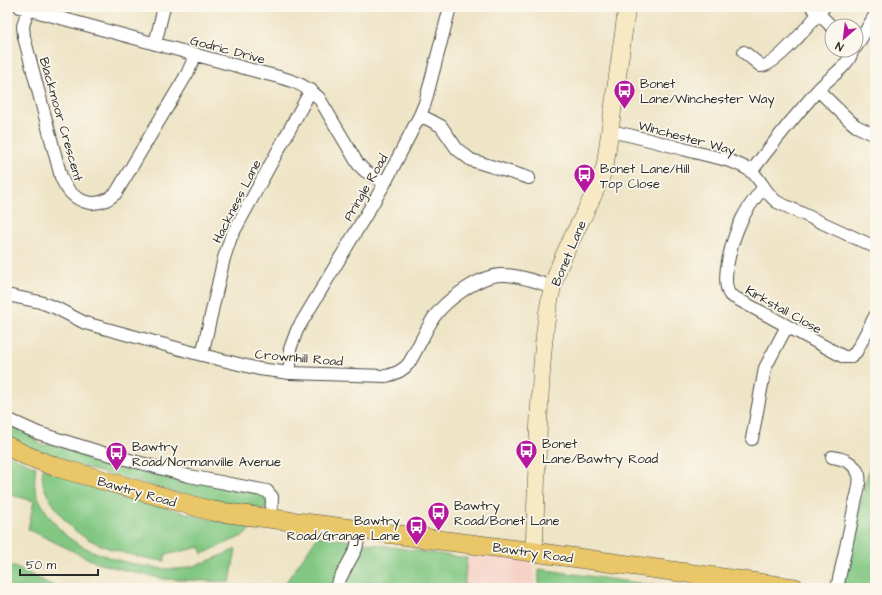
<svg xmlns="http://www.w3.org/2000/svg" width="882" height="595" viewBox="0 0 882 595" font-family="'Architects Daughter',sans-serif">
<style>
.built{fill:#f6d1c6}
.green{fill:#81c782;stroke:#567956}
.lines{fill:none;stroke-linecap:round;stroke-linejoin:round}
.minor-casing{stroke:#484742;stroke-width:14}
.secondary-casing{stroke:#484742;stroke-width:18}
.primary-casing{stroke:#484742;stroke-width:20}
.minor{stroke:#fff;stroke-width:12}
.secondary{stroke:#f6e9c3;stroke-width:17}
.primary{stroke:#e9c769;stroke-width:19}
.labels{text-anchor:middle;stroke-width:3.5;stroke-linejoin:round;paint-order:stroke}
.street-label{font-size:13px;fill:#2b2b2b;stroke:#fbf7ec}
.poi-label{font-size:13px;fill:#2b2b2b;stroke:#fbf7ec;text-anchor:start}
</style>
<rect width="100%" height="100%" fill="#fbf7ec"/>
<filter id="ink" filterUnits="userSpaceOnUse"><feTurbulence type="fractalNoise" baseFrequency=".025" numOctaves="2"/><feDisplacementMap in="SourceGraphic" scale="8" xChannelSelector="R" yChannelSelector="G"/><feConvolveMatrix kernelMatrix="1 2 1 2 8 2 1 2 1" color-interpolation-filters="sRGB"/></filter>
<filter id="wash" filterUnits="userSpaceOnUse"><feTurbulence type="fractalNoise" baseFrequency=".012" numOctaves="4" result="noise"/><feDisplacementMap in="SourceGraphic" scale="16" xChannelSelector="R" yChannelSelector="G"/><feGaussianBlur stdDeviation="0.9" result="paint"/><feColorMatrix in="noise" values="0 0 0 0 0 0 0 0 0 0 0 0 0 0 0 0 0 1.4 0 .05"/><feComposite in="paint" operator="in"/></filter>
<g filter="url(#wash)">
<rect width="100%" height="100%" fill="#eee4c6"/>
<path class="built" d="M467,543L534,552L533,588H464Z"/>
<path class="green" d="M7,422L31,434L40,444L43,446L51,443L259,493L266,497L269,507L263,509L235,507L195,498L71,464L7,438Z
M875,444V588L842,585L871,460Z
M7,454L36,467C35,473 34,482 35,488C40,506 55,526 69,538C93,556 146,570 176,569C196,568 217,557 236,549L230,582L164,579L125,570L97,563L87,558L28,529L34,501L7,494Z
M43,468L178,511L221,522L252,526L245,535L202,554L200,547L165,555V561C137,558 92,547 71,527C65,522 61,514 56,508C47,496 40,484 43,468Z
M318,536L467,558L464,588H282Z
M7,564L13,566L58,588H7Z
M539,569L673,588H539Z"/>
</g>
<g filter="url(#ink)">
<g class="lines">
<defs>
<path id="minor" d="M20,7L263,73C284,78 303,82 319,98L358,164L365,171L385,183
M812,7L832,27
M28,9L23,26L24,37L61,177C71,202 95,212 116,193L187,74L196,54
M155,44L164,7
M856,47L875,15
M744,52L761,66C775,67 814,19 824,7
M818,90L850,121L856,126L875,135
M420,115L441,126L457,149L471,160L529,178
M610,131C639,137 666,144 694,152C713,157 736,160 752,172C762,181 765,193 777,202L875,247
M751,172C772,144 794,117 817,91C827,79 848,67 852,52L851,50
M763,188C755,198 747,208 742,219C734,235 719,280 730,295L844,357H850L856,352L875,316
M7,295L40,302L56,308L85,323L202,355L259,369L290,373L386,376C396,374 403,371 409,363C418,348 425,331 434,317C446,300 481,274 503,275C520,275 537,282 553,287
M202,355L224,258L231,237L311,90
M290,373V349L297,330L385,183L420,115L425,103L450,7
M7,419L38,433L100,452L189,476L267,491L272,497L271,520
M752,439L765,368L787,326
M832,457C844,459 854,462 859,475C861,483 857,495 855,503C850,531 843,560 837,588
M335,588L356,549L360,530"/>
<path id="secondary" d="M534,552C536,500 537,449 540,397C542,361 544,324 552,289C563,246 591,209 605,166L627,7"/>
<path id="primary" d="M7,446L25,455L56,467L212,511L534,552L795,588"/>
</defs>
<use href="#minor" class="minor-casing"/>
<use href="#secondary" class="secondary-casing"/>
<use href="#primary" class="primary-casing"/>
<use href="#minor" class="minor"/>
<use href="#secondary" class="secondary"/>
<use href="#primary" class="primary"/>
</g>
</g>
<defs>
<symbol id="bus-pin" viewBox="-11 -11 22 30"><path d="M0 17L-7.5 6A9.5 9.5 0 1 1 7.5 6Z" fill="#b5179e" stroke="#fbf7ec"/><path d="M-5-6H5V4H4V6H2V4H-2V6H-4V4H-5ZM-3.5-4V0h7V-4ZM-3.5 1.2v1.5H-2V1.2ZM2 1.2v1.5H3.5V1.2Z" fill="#fff"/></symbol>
</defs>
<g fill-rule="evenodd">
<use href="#bus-pin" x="612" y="78" width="25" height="34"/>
<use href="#bus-pin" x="572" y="162" width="25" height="34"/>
<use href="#bus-pin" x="514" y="438" width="25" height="34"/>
<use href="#bus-pin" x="104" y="440" width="25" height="34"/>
<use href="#bus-pin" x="426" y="500" width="25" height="34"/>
<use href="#bus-pin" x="404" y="514" width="25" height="34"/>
</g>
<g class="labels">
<g class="street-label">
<text transform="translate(228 49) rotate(15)" y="5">Godric Drive</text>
<text transform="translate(62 119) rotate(74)" y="5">Blackmoor Crescent</text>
<text transform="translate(687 137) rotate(15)" y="5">Winchester Way</text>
<text transform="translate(365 187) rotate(-60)" y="5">Pringle Road</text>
<text transform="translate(236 201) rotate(-63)" y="5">Hackness Lane</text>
<text transform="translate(568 253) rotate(-67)" y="5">Bonet Lane</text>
<text transform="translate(784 309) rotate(29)" y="5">Kirkstall Close</text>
<text transform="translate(299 357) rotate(5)" y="5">Crownhill Road</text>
<text transform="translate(137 491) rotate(16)" y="5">Bawtry Road</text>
<text transform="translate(533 552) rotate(8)" y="5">Bawtry Road</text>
</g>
<g class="poi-label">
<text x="640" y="88">Bonet<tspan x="640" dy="15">Lane/Winchester Way</tspan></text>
<text x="600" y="173">Bonet Lane/Hill<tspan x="600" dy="15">Top Close</tspan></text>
<text x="542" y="448">Bonet<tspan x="542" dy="15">Lane/Bawtry Road</tspan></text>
<text x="132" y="451">Bawtry<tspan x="132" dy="15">Road/Normanville Avenue</tspan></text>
<text x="454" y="510">Bawtry<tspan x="454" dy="15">Road/Bonet Lane</tspan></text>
<text x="400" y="525" text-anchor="end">Bawtry<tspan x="400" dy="15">Road/Grange Lane</tspan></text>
</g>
</g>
<rect width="882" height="595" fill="none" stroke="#fbf7ec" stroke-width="24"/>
<g transform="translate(844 38) rotate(208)"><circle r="19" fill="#fbf7ec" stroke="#a8a59f"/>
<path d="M0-3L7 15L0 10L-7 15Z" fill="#b5179e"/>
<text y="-6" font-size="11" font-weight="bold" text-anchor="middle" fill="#2b2b2b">N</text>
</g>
<path d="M20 569v6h78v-6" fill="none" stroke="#2b2b2b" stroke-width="2"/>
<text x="26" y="569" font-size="12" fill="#2b2b2b" stroke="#fbf7ec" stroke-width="3" paint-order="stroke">50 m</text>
</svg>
